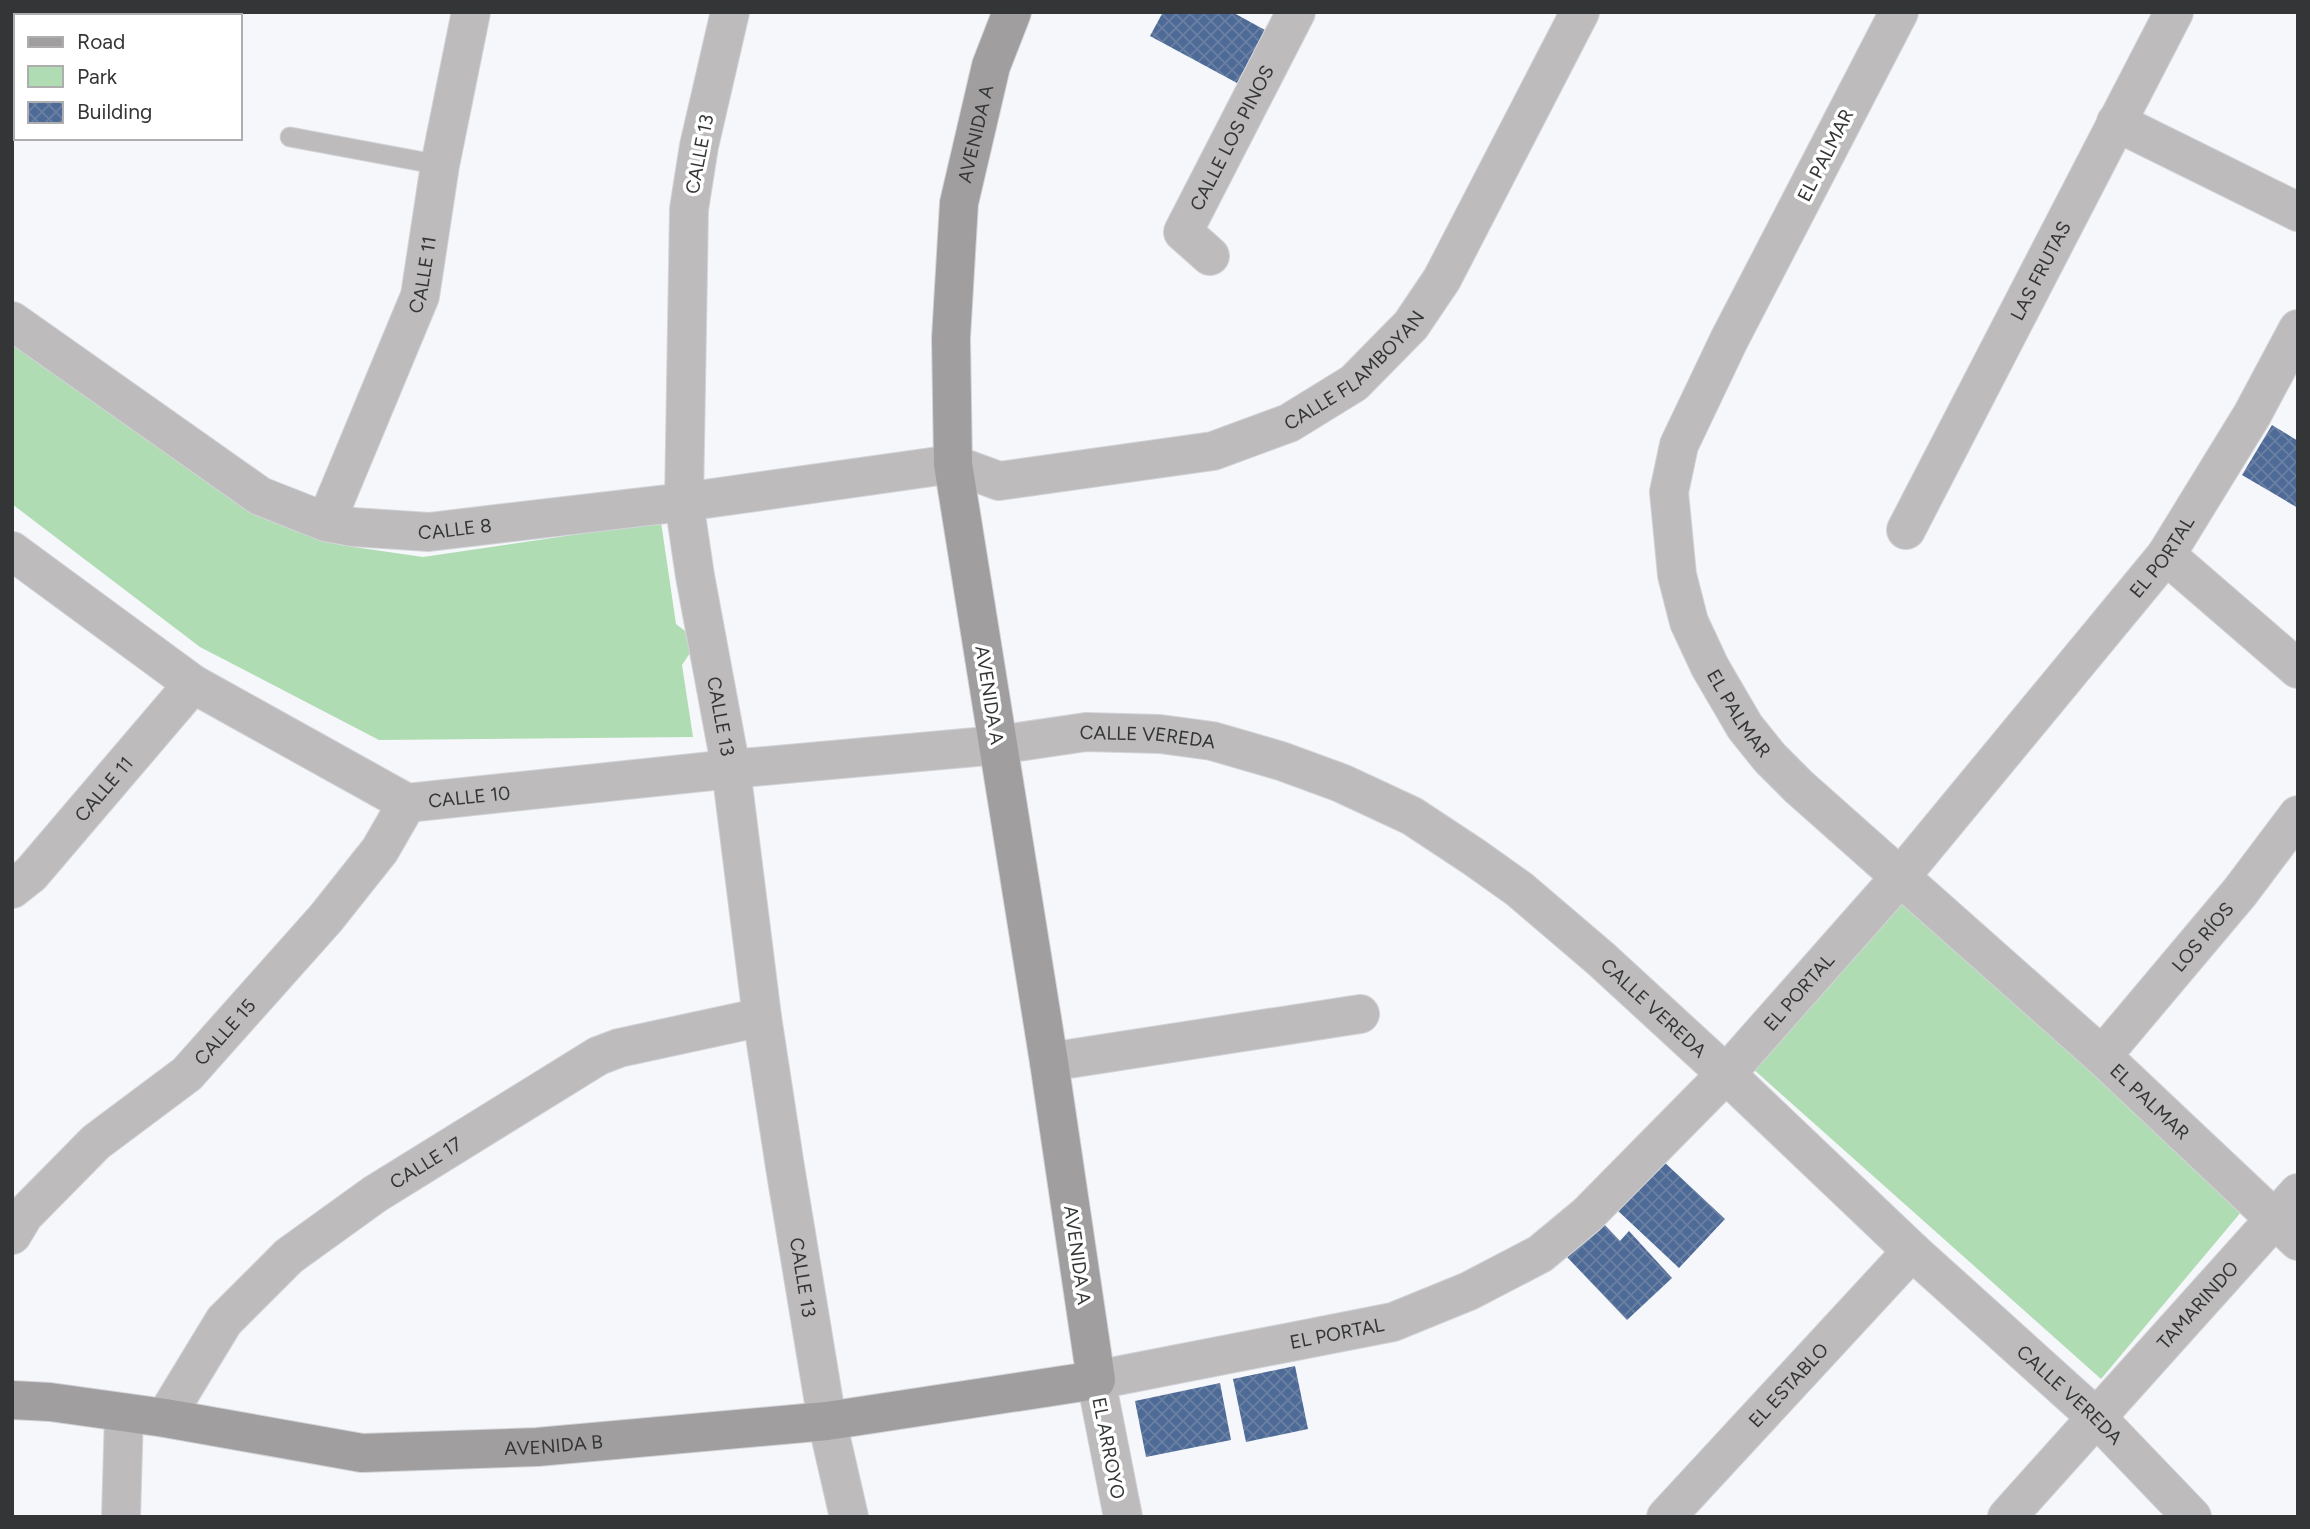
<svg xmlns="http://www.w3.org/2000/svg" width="2310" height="1529" viewBox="0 0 2310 1529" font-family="Figtree,sans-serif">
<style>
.green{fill:#afdcb2}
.building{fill:url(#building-cross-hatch)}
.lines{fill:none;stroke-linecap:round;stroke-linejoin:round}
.lane-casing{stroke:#d2d4d8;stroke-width:21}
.street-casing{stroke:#d2d4d8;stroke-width:40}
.secondary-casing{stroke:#d2d4d8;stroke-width:40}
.lane{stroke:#bdbbbc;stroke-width:19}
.street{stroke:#bdbbbc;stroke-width:38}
.secondary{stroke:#a19e9f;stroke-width:38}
.labels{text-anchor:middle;stroke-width:7;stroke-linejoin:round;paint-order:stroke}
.street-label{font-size:19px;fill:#343536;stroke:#fff}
</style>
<defs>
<pattern id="building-cross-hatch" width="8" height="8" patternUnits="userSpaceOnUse" patternTransform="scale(1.75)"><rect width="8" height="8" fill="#4e6a97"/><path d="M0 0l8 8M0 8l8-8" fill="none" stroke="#6b80a2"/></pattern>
</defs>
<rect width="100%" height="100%" fill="#f5f7fb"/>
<path class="green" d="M12,328L250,500L340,545L423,557L661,522L676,624L698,641L682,665L693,737L379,740L200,647L12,504Z
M1904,888L2247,1205L2101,1379L1752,1068Z"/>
<path class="building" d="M1163,12H1232L1265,30L1237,83L1150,36Z
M2272,425L2298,441V508L2242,475Z
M1662,1160L1725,1219L1679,1268L1616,1209Z
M1602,1222L1620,1241L1629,1231L1672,1278L1627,1320L1566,1256Z
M1295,1366L1308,1429L1246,1442L1233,1379Z
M1220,1383L1231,1440L1146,1457L1135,1401Z"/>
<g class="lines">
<defs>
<path id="lane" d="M290,137L440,165"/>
<g id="street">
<path id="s1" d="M730,12L699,146L689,209L684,502L695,576L731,769L762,1017L785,1167L827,1421L849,1517"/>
<path id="s2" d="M1899,12L1729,340L1679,445L1669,492L1677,575L1689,622L1710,667L1745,727L1770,758L1799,787L2102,1056L2298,1241"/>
<path d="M12,15L14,12"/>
<path d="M2116,122L2298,212"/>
<path id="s3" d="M1210,256L1183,232L1296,12"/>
<path id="s4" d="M12,321L260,496L326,522L353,527L429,532L684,502L953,464L999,481L1213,451L1289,423L1354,383L1411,325L1442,279L1580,12"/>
<path id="s5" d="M326,522L420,296L440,165L471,12"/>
<path id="s6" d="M1906,530L2174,12"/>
<path id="s7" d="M12,551L193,684L407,803L731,769L998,745L1086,732L1160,734L1212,741L1281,761L1341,783L1412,816L1474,857L1519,889L1601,959L1726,1074L1912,1251L2097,1418L2192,1517"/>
<path d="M2166,555L2298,669"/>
<path id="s8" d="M12,889L31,874L193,684"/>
<path id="s9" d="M2102,1056L2240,892L2298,815"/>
<path d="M1049,1062L1360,1014"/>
<path id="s10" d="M12,1235L24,1215L96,1142L187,1074L326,918L380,850L407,803"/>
<path id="s11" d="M165,1418L224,1321L289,1256L375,1194L598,1056L619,1048L762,1017"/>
<path d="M121,1517L124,1413"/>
<path id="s12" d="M1123,1517L1096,1380L1393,1322L1469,1291L1540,1254L1587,1215L1726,1074L1901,876L2166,555L2252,415L2298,329"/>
<path id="s13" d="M1666,1517L1912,1251"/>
<path id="s14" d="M2007,1517L2298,1193"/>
</g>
<g id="secondary">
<path id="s15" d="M12,1400L50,1402L165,1418L362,1453L537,1447L827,1421L1096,1380L1049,1062L953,464L951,338L959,203L991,66L1012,12"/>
</g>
</defs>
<use href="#lane" class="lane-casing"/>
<use href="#street" class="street-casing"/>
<use href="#secondary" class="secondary-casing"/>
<use href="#lane" class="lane"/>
<use href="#street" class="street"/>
<use href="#secondary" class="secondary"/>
</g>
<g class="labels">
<g class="street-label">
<text dy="7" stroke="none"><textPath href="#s15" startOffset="2352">AVENIDA A</textPath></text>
<text dy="7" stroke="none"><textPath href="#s3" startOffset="142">CALLE LOS PINOS</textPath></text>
<text transform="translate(699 154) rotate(-79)" y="7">CALLE 13</text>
<text transform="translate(1825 155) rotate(-63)" y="7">EL PALMAR</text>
<text dy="7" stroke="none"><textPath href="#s6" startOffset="292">LAS FRUTAS</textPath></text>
<text dy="7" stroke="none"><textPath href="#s5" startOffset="266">CALLE 11</textPath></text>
<text dy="7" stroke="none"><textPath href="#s4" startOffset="1437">CALLE FLAMBOYAN</textPath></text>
<text dy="7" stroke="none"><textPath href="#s4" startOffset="504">CALLE 8</textPath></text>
<text dy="7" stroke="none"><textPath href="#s12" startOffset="1540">EL PORTAL</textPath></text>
<text transform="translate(990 695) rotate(81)" y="7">AVENIDA A</text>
<text dy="7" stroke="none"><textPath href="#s2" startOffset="770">EL PALMAR</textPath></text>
<text dy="7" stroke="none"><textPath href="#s1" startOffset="712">CALLE 13</textPath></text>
<text dy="7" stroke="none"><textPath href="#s7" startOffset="1214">CALLE VEREDA</textPath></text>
<text dy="7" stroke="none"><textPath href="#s8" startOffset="136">CALLE 11</textPath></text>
<text dy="7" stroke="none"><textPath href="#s7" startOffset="532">CALLE 10</textPath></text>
<text dy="7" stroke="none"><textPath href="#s9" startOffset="156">LOS RÍOS</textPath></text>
<text dy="7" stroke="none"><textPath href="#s12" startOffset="973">EL PORTAL</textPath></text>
<text dy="7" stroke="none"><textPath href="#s7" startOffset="1802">CALLE VEREDA</textPath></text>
<text dy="7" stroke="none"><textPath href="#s10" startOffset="296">CALLE 15</textPath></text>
<text dy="7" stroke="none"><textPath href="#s2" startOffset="1337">EL PALMAR</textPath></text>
<text dy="7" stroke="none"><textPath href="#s11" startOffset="371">CALLE 17</textPath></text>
<text transform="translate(1078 1255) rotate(82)" y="7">AVENIDA A</text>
<text dy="7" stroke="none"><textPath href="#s1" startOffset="1279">CALLE 13</textPath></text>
<text dy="7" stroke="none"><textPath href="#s14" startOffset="285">TAMARINDO</textPath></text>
<text dy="7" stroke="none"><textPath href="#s12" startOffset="385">EL PORTAL</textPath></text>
<text dy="7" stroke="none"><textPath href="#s13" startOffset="180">EL ESTABLO</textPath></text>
<text dy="7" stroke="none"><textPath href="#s7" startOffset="2370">CALLE VEREDA</textPath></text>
<text dy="7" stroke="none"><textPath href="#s15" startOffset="546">AVENIDA B</textPath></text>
<text transform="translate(1109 1448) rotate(79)" y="7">EL ARROYO</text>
</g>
</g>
<rect width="2310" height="1529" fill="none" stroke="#343536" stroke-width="28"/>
<rect x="14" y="14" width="228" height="126" fill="#ffffff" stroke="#aeaeaf" stroke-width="2"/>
<rect x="28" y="37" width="35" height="10" fill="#a19e9f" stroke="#aeaeaf" stroke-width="2"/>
<text x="77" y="49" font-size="21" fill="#343536">Road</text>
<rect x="28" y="66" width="35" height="21" fill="#afdcb2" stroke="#aeaeaf" stroke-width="2"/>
<text x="77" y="84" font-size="21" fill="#343536">Park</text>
<rect x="28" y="102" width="35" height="21" fill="url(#building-cross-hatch)" stroke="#aeaeaf" stroke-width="2"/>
<text x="77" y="119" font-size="21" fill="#343536">Building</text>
</svg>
